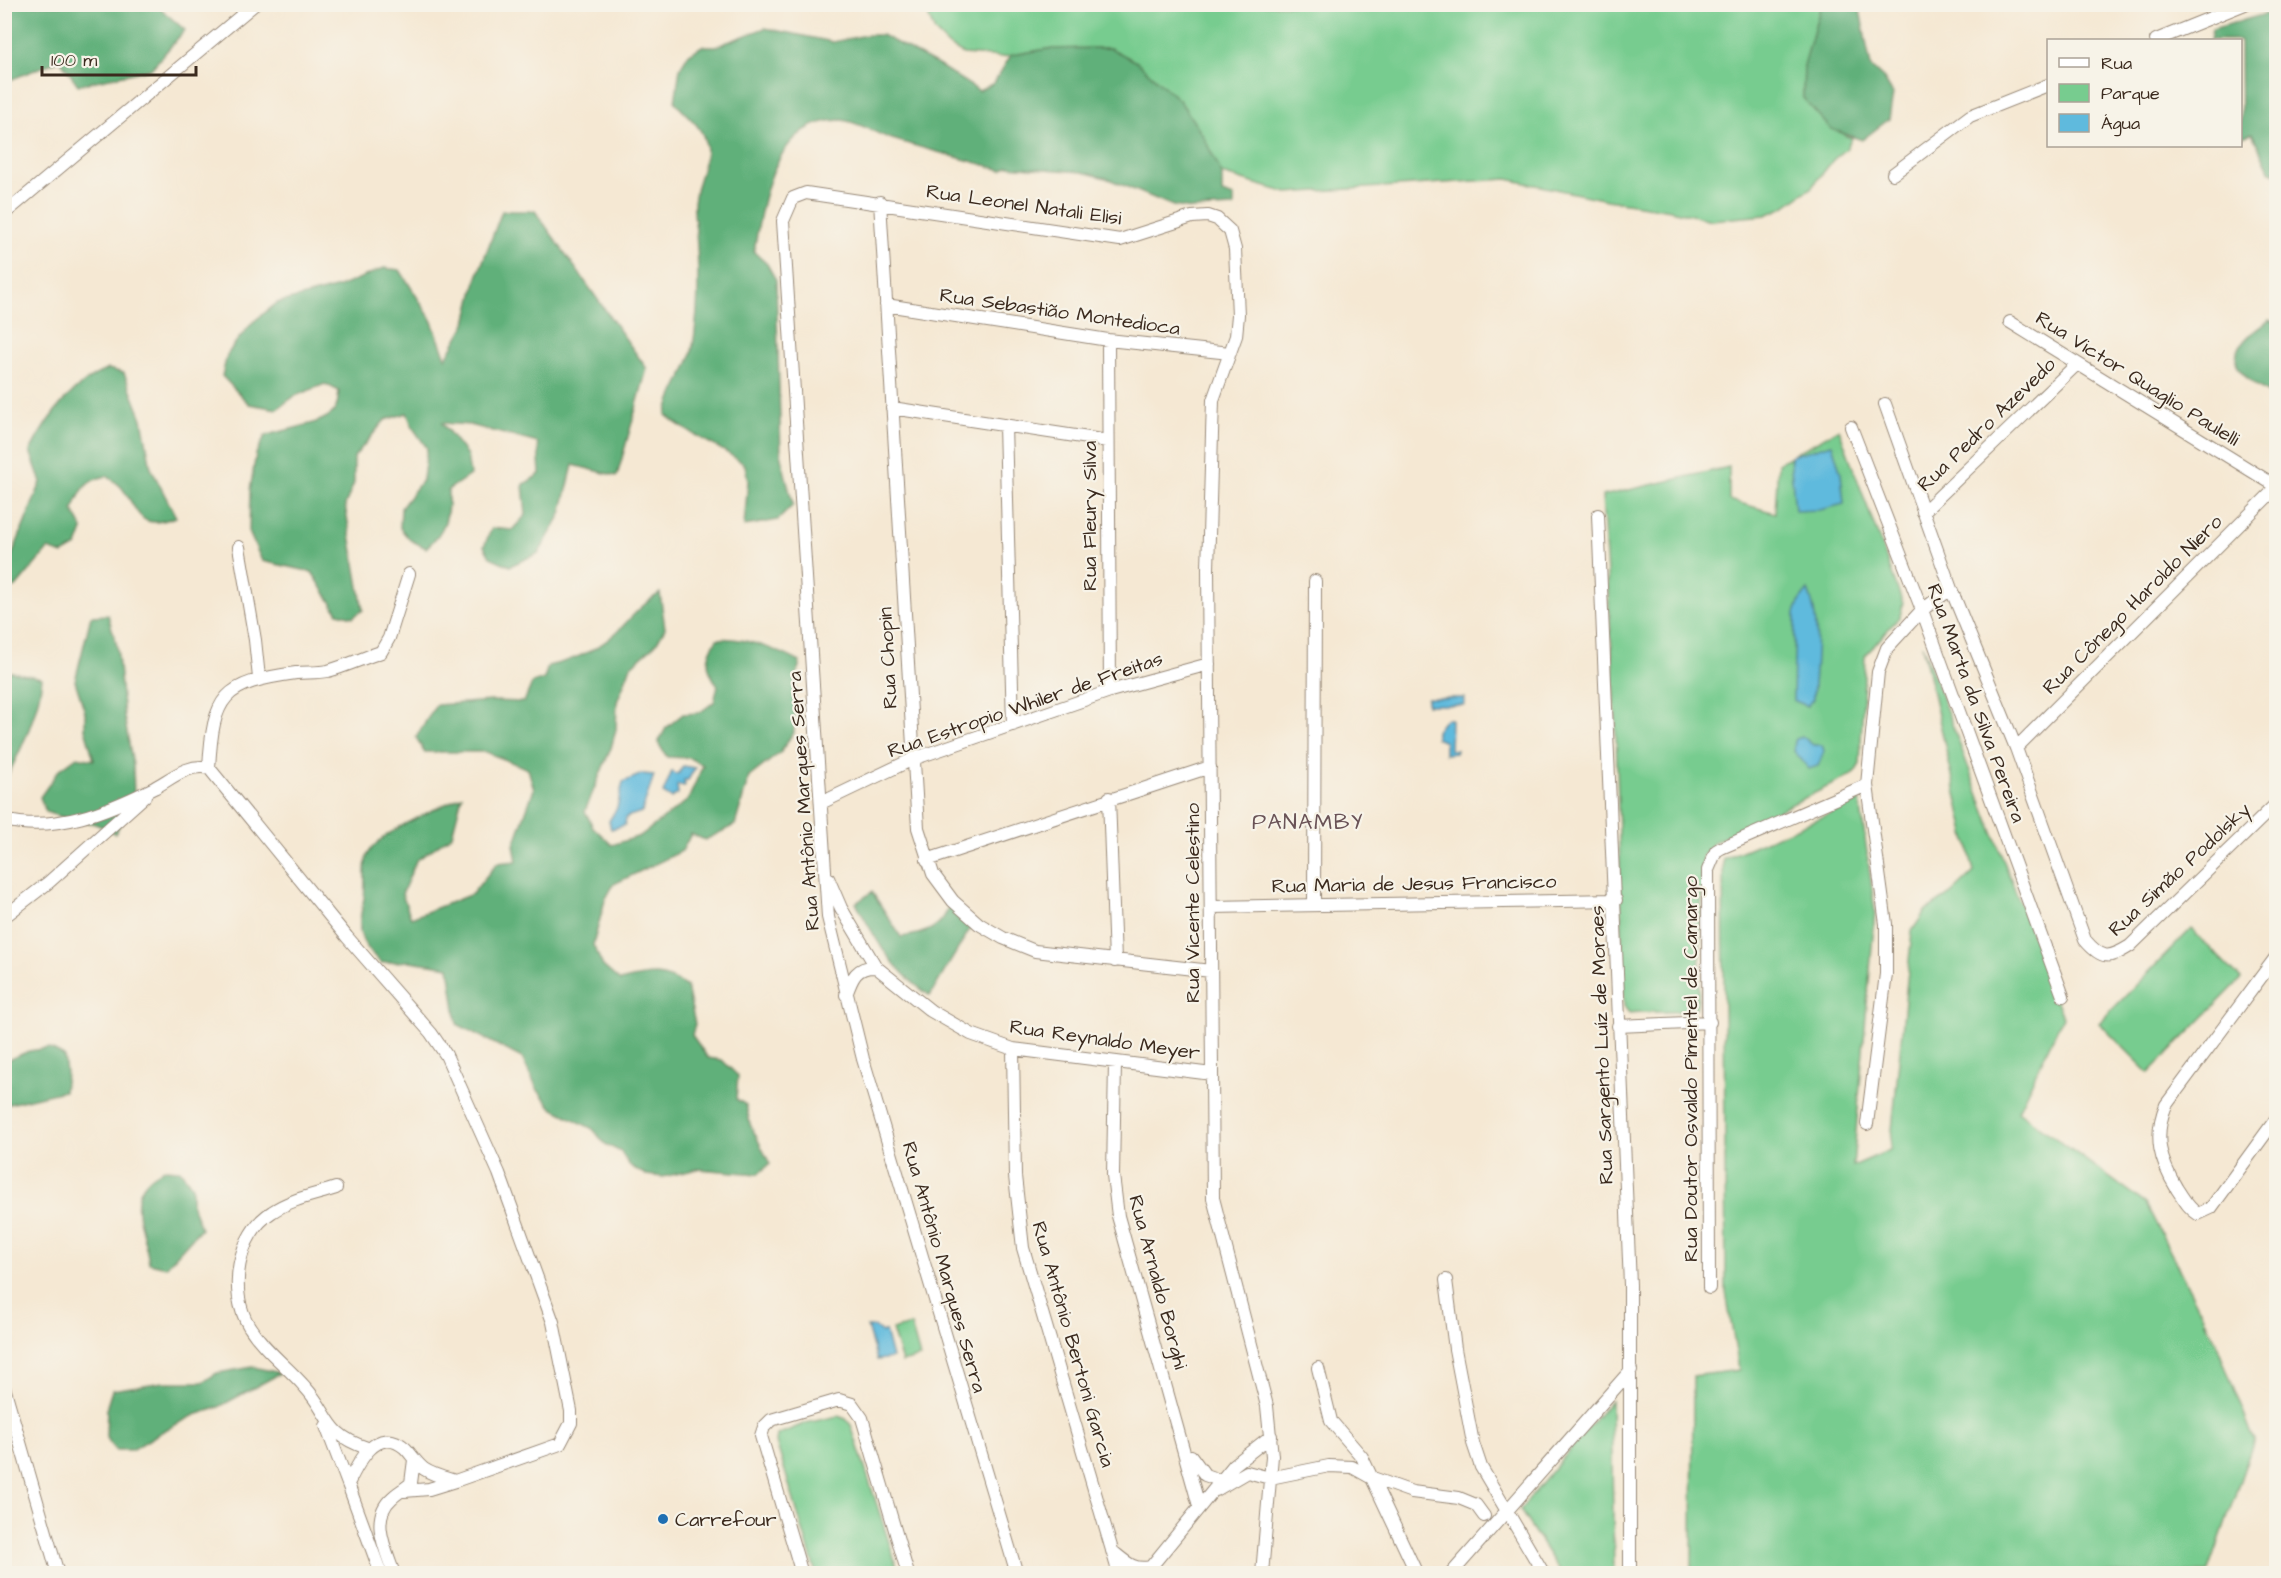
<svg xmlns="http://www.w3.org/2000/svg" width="2281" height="1578" viewBox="0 0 2281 1578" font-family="'Architects Daughter',sans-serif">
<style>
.green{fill:#77cc8f;stroke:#597b56;stroke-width:1.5}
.forest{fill:#61b07a;stroke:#4e6d4c;stroke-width:1.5}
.water{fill:#5fbadd;stroke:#4d727e;stroke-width:1.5}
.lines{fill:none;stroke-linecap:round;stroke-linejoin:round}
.minor-casing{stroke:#988978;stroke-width:14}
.minor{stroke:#fff;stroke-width:12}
.poi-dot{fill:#1f6fb2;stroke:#f7f3e8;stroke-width:2}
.labels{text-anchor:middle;stroke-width:4.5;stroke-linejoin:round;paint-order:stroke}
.street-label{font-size:20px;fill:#3b2a1e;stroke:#f7f3e8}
.poi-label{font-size:20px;fill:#3b2a1e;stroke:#f7f3e8;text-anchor:start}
.quarter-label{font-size:22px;letter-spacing:1.5px;fill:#6a5357;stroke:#f7f3e8}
</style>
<rect width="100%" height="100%" fill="#f7f3e8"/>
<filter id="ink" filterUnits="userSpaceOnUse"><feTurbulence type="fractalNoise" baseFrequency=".0167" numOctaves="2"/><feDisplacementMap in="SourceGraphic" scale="12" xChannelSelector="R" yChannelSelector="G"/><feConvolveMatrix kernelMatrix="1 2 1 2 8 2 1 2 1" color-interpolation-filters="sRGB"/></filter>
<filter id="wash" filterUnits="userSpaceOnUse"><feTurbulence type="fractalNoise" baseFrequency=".008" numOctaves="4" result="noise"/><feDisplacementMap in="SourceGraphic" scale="24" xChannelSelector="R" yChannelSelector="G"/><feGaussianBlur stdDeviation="1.35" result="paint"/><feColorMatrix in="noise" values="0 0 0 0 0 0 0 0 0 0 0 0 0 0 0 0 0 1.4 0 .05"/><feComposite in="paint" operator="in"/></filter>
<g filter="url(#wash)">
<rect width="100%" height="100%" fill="#f5e8d3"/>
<path class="green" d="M924,5H1821L1804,66L1803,98L1846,136L1852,138L1846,149L1833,160L1812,187L1784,207L1766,215L1711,220L1671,210L1607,200L1507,179L1287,193L1222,174L1203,136L1180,101L1137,62L1110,48L1047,49L1003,57L963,54L949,46L935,32Z
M1839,429L1903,604L1900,616L1865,656L1860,764L1854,774L1714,842L1703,856L1699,991L1696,1008C1675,1015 1651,1010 1629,1013L1624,1006L1615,698L1602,496L1729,467V500L1775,513L1778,463Z
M1922,645L2063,1017L2018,1111L2146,1204L2216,1342L2254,1440L2208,1573H1692L1693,1376L1739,1370L1726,1292L1723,859L1860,801L1875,912L1853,1166L1890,1150L1912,931L1926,910L1951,894L1974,872Z
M2191,929L2241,979L2149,1073L2099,1023Z
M911,1325L920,1357L902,1362L892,1330Z
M1611,1400L1614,1573H1561L1520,1510Z
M838,1416L846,1419L851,1425L899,1573H816L776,1442L777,1435L806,1423Z"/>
<path class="forest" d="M4,5H156L185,30L151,69L78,85L60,60L5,82Z
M1821,5H1859L1871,67L1884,79L1893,94L1889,119L1862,140L1831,129L1803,98L1804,66Z
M2276,11V173L2269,170L2252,133L2241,138L2240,40H2210L2212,29Z
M765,28L833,42L866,35H882L938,65L979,91L994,83L1011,55L1047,49L1110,48L1137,62L1180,101L1203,136L1222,174V193L1234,197V207L1192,209L1173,206L1106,178L1082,172L1008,166L1002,170C965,159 928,150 892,139C876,134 857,121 841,120C773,120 762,202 754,252L767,264L776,280L781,457L793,505L778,520L744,526L748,481L745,465C720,445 689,436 666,415C671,391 688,371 692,351C699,314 699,270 696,232C695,220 692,208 695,196C697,179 709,160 705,142C702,125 685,115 675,102L680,68L688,55L702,46H717Z
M502,211H535L647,369L617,476L573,465L561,514L539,553L510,566L490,557L484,546L492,528L512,530L526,515L523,485L540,474L538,443L470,425L442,423L467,455L470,475L448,490C449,516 446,531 426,548L410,540L400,528L401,508L423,479L427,448L413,428L407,413L385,420L354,457V483L345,505L363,610L353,617L338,613L312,572L262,561L249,532L250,490L256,454L265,436C283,429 325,425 335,410C338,405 338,397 339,391L325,384L295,396L277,409L249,404L222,376L227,355L236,342L253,322L277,303L339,287L384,268L400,270L431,319L446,358L466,323L477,277Z
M2270,320L2276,323V397C2228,372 2220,352 2270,320Z
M108,369L124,373L142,419L151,468L176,517C138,531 141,514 122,488C119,484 112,480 107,476C85,480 81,490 73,510L83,530L77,546L63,554L48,549L16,587L5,590V573L41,482L30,451C47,418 72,383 108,369Z
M660,593L665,628L656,644L631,666L617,702L616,730L611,748L585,811L593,827L612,845L640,836L688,800L703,765L689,758L667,757L658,743L666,728L683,714L699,713L714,702L718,686C705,668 705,658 717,639C742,636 778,650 800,662L796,678L794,731L781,752L749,777L735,825L705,840L691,834L682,851L614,884L605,900L593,945L603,966L620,981C649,974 661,970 687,987L695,1024L692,1035L708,1058L722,1060L738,1076L736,1099L746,1105L750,1124L770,1164L758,1174L698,1169L663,1177L646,1175L630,1166L621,1152L605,1144L593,1129L552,1108L537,1089L522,1058L457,1024L449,967L410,961L381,963C356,938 357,932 364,898C366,885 363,870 367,857C374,833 440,808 462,796L452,835L416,861L402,894L411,918L472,894L497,863L517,861L514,845L534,789L528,769L486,752H424L416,737L436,705L492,701L524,702L532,683L544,679L548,666C575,660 602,648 622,627C634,614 644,603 660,593Z
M108,615L117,646L124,716L133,765L134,798L115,834C93,818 71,822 46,812L40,797L59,770L77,757L94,760L85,729V712L75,681L91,616Z
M7,671L42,678C38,715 22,748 5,781L4,672Z
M872,892L901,937C926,934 943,928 950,903L973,924L930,996C891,968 878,944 856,903Z
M49,1048L64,1056L66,1073L64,1091L5,1105V1061L29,1051Z
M164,1169L180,1170L192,1186V1205L201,1228L166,1267L149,1263C144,1224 119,1192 164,1169Z
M253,1367L281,1373L217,1408L195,1415L163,1431L132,1450H116L106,1438L107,1406L112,1390L163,1382H203L217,1373Z"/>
<path class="water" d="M1832,444L1841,474L1844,504L1820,510L1795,511L1790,456Z
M1808,590C1822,624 1815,663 1813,699L1807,706L1793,700L1795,613L1800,600Z
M1427,698H1464V705H1427Z
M1445,719H1451L1450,750H1456L1455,753L1445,754V742L1436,738V731Z
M1802,736L1813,745H1822L1824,751L1818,766L1809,769L1794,751L1795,740Z
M683,766L695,768L688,780H684L685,786L677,785L678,794L671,798L663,793L672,771L675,774L679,773Z
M642,774L654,775L642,812L626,817L625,825L611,829L609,821L617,808L623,782Z
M867,1327H874L882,1333L885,1331L892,1358L877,1360Z"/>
</g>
<g filter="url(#ink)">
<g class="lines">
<defs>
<path id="minor" d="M2156,40L2245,4
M1893,174L1970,116L2048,85
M880,202L918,828L933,874L953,901L979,924L1003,938L1035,951L1211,971
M4,214L255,4
M886,305L1108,340L1230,353
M2010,322L2276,486
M1108,340L1110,691
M1885,404L1951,589L2016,748L2085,940C2102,960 2109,959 2130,946L2276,804
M892,408L1108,441
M1005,425L1013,725
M1851,427L1922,610L2063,996
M1923,512L2076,365
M1598,515L1630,1285V1574
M239,547L255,640L259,678
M2016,748L2276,488
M209,768C213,695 223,683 296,673C306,672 318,673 328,671C346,666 363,658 381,652L389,638L409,574
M1109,798L1115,961
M823,802L913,759L1110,691L1209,664
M4,820C56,833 108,811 154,788C171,779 188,763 209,768L347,937L431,1033L446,1055L499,1173L553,1322L571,1411V1423L560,1444L455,1481L429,1489L404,1491
M927,860L1210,767
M828,878L841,908L876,967L931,1011L971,1034L1013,1049L1212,1074
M1314,904L1315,581
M1212,907L1616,900
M4,917L49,882L145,796
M2276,957L2166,1105C2153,1137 2160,1161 2177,1189C2184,1199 2188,1208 2198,1214L2211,1208L2276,1119
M846,995C852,978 856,966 876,967
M1618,1026L1710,1022
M1013,1049L1015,1176L1023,1248L1119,1574
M1115,1063L1113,1175L1118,1216L1199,1506
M1867,1124L1886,974V924L1867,785L1878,672L1887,648L1922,610L1951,589
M336,1188C315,1195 291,1199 272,1212C237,1234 228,1292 249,1326C264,1350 287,1366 305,1387C331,1415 324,1434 367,1448
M1446,1280L1455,1349L1473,1443L1481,1467L1544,1574
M1709,1288L1708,870L1716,851L1721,848L1867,785
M1318,1368L1331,1421L1362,1457L1417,1574
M4,1387L58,1574
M326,1426L348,1484
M1191,1456L1205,1475L1222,1481
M1216,1490L1247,1472L1270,1478L1329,1466L1352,1467L1370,1477L1412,1492L1459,1498L1476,1505L1484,1516
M1112,1551C1125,1561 1133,1571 1150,1567
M381,1574L348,1484C358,1463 377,1424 405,1448C412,1455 416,1463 424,1469C433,1475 445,1478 455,1481
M394,1574C386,1550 369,1518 392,1498C398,1492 405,1489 411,1483L414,1460
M802,1574L761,1436L764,1427L771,1420L839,1400L852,1404L862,1418L908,1574
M1017,1574L863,1059L828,917L783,221L793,198L806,193L1120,240L1192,217L1208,216L1217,219L1230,231L1235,249L1238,315L1236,336L1213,400L1208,569L1213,1198L1267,1406L1272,1456L1262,1574
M1145,1574L1234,1465L1271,1436
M1451,1574L1631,1370"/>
</defs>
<use href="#minor" class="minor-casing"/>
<use href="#minor" class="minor"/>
</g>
</g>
<circle class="poi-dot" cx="663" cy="1519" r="6"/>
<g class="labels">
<g class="street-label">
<text transform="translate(1024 204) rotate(8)" y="7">Rua Leonel Natali Elisi</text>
<text transform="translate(1060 311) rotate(8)" y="7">Rua Sebastião Montedioca</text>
<text transform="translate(2138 378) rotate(32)" y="7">Rua Victor Quaglio Paulelli</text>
<text transform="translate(1986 424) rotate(-44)" y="7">Rua Pedro Azevedo</text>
<text transform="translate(1089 516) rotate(-90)" y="7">Rua Fleury Silva</text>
<text transform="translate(2132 604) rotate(-45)" y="7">Rua Cônego Haroldo Niero</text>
<text transform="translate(887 658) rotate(-93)" y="7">Rua Chopin</text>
<text transform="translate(1977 703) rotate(70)" y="7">Rua Marta da Silva Pereira</text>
<text transform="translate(1025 704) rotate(-19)" y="7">Rua Estropio Whiler de Freitas</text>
<text transform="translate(803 801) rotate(-94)" y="7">Rua Antônio Marques Serra</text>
<text transform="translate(2179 869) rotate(-43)" y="7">Rua Simão Podolsky</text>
<text transform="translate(1414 883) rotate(-1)" y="7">Rua Maria de Jesus Francisco</text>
<text transform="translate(1192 903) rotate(-90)" y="7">Rua Vicente Celestino</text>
<text transform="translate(1105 1039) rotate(8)" y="7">Rua Reynaldo Meyer</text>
<text transform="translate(1601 1045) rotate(-92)" y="7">Rua Sargento Luíz de Moraes</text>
<text transform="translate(1690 1069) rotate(-90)" y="7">Rua Doutor Osvaldo Pimentel de Camargo</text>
<text transform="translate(945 1267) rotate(74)" y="7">Rua Antônio Marques Serra</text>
<text transform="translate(1159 1282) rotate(75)" y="7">Rua Arnaldo Borghi</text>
<text transform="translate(1074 1344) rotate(74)" y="7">Rua Antônio Bertoni Garcia</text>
</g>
<g class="poi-label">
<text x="675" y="1526">Carrefour</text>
</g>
<g class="quarter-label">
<text x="1308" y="829">PANAMBY</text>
</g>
</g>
<rect width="2281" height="1578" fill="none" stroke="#f7f3e8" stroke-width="24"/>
<rect x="2047" y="39" width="195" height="108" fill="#f7f3e8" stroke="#aca397" stroke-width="1.5"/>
<rect x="2059" y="58" width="30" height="9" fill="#ffffff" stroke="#aca397" stroke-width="1.5"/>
<text x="2101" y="69" font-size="18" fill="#3b2a1e">Rua</text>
<rect x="2059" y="84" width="30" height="18" fill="#77cc8f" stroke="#aca397" stroke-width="1.5"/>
<text x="2101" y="99" font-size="18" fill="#3b2a1e">Parque</text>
<rect x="2059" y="114" width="30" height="18" fill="#5fbadd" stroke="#aca397" stroke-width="1.5"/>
<text x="2101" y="129" font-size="18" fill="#3b2a1e">Água</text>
<path d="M42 66v9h154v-9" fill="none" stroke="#3b2a1e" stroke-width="3"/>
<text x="51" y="66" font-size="18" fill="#3b2a1e" stroke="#f7f3e8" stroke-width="4.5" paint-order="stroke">100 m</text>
</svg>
